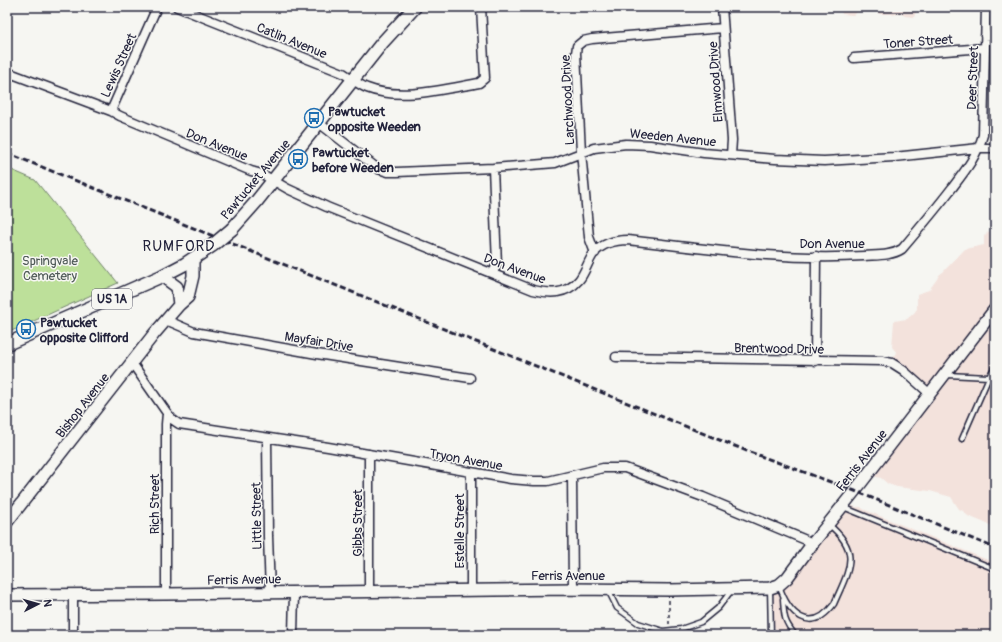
<svg xmlns="http://www.w3.org/2000/svg" width="1002" height="642" viewBox="0 0 1002 642" font-family="Pangolin,sans-serif">
<style>
.built{fill:#f3e2dc}
.green{fill:#bde09a;stroke:#70816a}
.lines{fill:none;stroke-linecap:round;stroke-linejoin:round}
.lane-casing{stroke:#22223b;stroke-width:7}
.street-casing{stroke:#22223b;stroke-width:11}
.secondary-casing{stroke:#22223b;stroke-width:14}
.primary-casing{stroke:#22223b;stroke-width:15}
.path{stroke:#22223b;stroke-width:1.5;stroke-dasharray:4 3;stroke-linecap:butt}
.lane{stroke:#f6f6f2;stroke-width:4}
.street{stroke:#f6f6f2;stroke-width:8}
.secondary{stroke:#f6f6f2;stroke-width:11}
.primary{stroke:#f6f6f2;stroke-width:12}
.rail{stroke:#22223b;stroke-width:3;stroke-dasharray:6 3;stroke-linecap:butt}
.primary-bridge-casing{stroke:#22223b;stroke-width:15;stroke-linecap:butt}
.primary-bridge{stroke:#f6f6f2;stroke-width:12}
.labels{text-anchor:middle;stroke-width:3;stroke-linejoin:round;paint-order:stroke}
.shield{fill:#f6f6f2;stroke:#626272;stroke-width:1}
.shield-label{font-size:12px;font-weight:bold;fill:#22223b}
.street-label{font-size:13px;fill:#22223b;stroke:#f6f6f2}
.poi-label{font-size:13px;font-weight:bold;fill:#22223b;stroke:#f6f6f2;text-anchor:start}
.park-label{font-size:13px;fill:#505b58;stroke:#f6f6f2}
.quarter-label{font-size:15px;letter-spacing:1px;fill:#22223b;stroke:#f6f6f2}
</style>
<rect width="100%" height="100%" fill="#f6f6f2"/>
<filter id="ink" filterUnits="userSpaceOnUse"><feTurbulence type="fractalNoise" baseFrequency=".025" numOctaves="2"/><feDisplacementMap in="SourceGraphic" scale="8" xChannelSelector="R" yChannelSelector="G"/><feConvolveMatrix kernelMatrix="1 2 1 2 8 2 1 2 1" color-interpolation-filters="sRGB"/></filter>
<g filter="url(#ink)">
<path class="built" d="M783,7H924L925,13L916,12L914,17L905,16L901,13L893,15L892,14H879L876,7L857,12L853,15L842,14L841,10L837,11L795,7L784,9Z
M995,217V527L968,516L963,511L959,509L951,497L930,491L897,487L888,484L881,478L867,475L926,394L893,366L894,357L897,353L892,347L894,321L907,319L914,313L917,309V294L929,290L937,279L939,275L943,272L965,249L984,245V236L988,232L995,229L993,222Z
M842,503L856,507H861L863,509L880,516L995,563V635L778,634L774,626L770,602L773,600L774,598L769,595H752L748,592L772,584L781,576Z"/>
<path class="green" d="M7,168L35,180L118,283L7,333Z"/>
<g class="lines">
<defs>
<path id="lane" d="M947,375L989,377L995,366
M962,439L989,377
M843,507L995,569
M779,585C788,613 810,636 834,604C848,571 863,552 828,524
M770,588L771,635
M609,592L617,608L638,623L663,631L681,629L701,622L718,608L731,591
M783,599C784,617 784,621 795,635"/>
<path id="street" d="M177,7L343,73C351,78 359,85 367,88C400,101 445,89 479,83L485,78L481,7
M722,7L732,140L731,155
M985,36L995,35
M854,58L984,48
M7,72L111,111L120,116L251,171L262,174L288,189L327,207L533,290C549,294 566,295 579,280C585,273 588,261 594,253C603,243 616,240 628,240C706,249 785,261 864,256C877,255 891,256 902,249C919,229 936,209 952,188C965,171 977,156 983,135L986,7
M111,111L157,7
M319,123L378,169L388,172H397L493,168L555,163L594,148L626,144L650,145L704,153L775,159L824,161L894,157L979,148H995
M493,168L497,264L493,273
M595,253L589,237L581,152L576,53L577,46L583,41L592,39L723,28
M166,320L194,332L317,354L470,378
M616,357L882,361L892,363L903,370L930,394
M815,361L816,256
M132,363L167,413L173,420L179,424L328,447L511,479L534,481H548L603,468H625L703,497L813,543
M267,438L268,536L270,593
M369,454V592
M572,476L573,589
M471,590V472
M166,594V424L167,413
M73,595V635
M293,635L294,593"/>
<path id="secondary" d="M162,276L177,287L179,305
M7,522L154,334L179,305L188,297L193,276V260
M7,595L166,594L573,589L669,590L770,588L779,585L787,578L813,543L861,483L995,309"/>
<path id="primary" d="M232,229L256,202L382,43L415,7
M7,344L162,276L185,264L213,245"/>
</defs>
<use href="#lane" class="lane-casing"/>
<use href="#street" class="street-casing"/>
<use href="#secondary" class="secondary-casing"/>
<use href="#primary" class="primary-casing"/>
<path class="path" d="M669,600V624"/>
<use href="#lane" class="lane"/>
<use href="#street" class="street"/>
<use href="#secondary" class="secondary"/>
<use href="#primary" class="primary"/>
<path class="rail" d="M7,153L747,451L855,491L995,548"/>
<defs>
<path id="primary-bridge" d="M213,245L232,229"/>
</defs>
<use href="#primary-bridge" class="primary-bridge-casing"/>
<use href="#primary-bridge" class="primary-bridge"/>
</g>
</g>
<defs>
<symbol id="bus-ring" viewBox="-11 -11 22 22"><circle r="9.5" fill="#f6f6f2" stroke="#1f6fb2" stroke-width="1.5"/><path d="M-5-6H5V4H4V6H2V4H-2V6H-4V4H-5ZM-3.5-4V0h7V-4ZM-3.5 1.2v1.5H-2V1.2ZM2 1.2v1.5H3.5V1.2Z" fill="#1f6fb2"/></symbol>
</defs>
<g fill-rule="evenodd">
<use href="#bus-ring" x="303" y="107" width="22" height="22"/>
<use href="#bus-ring" x="287" y="148" width="22" height="22"/>
<use href="#bus-ring" x="15" y="318" width="22" height="22"/>
</g>
<g class="labels">
<rect class="shield" x="92" y="289" width="40" height="20" rx="3"/>
<g class="shield-label">
<text x="112" y="303">US 1A</text>
</g>
<g class="street-label">
<text transform="translate(292 40) rotate(22)" y="5">Catlin Avenue</text>
<text transform="translate(918 41) rotate(-4)" y="5">Toner Street</text>
<text transform="translate(118 65) rotate(-66)" y="5">Lewis Street</text>
<text transform="translate(972 78) rotate(-88)" y="5">Deer Street</text>
<text transform="translate(715 82) rotate(-94)" y="5">Elmwood Drive</text>
<text transform="translate(567 100) rotate(-93)" y="5">Larchwood Drive</text>
<text transform="translate(673 137) rotate(6)" y="5">Weeden Avenue</text>
<text transform="translate(217 144) rotate(22)" y="5">Don Avenue</text>
<text transform="translate(255 179) rotate(-50)" y="5">Pawtucket Avenue</text>
<text x="832" y="248">Don Avenue</text>
<text transform="translate(515 268) rotate(20)" y="5">Don Avenue</text>
<text transform="translate(319 341) rotate(9)" y="5">Mayfair Drive</text>
<text transform="translate(779 348) rotate(1)" y="5">Brentwood Drive</text>
<text transform="translate(82 405) rotate(-52)" y="5">Bishop Avenue</text>
<text transform="translate(466 459) rotate(10)" y="5">Tryon Avenue</text>
<text transform="translate(861 460) rotate(-52)" y="5">Ferris Avenue</text>
<text transform="translate(154 504) rotate(-90)" y="5">Rich Street</text>
<text transform="translate(256 516) rotate(-91)" y="5">Little Street</text>
<text transform="translate(357 523) rotate(-90)" y="5">Gibbs Street</text>
<text transform="translate(459 531) rotate(-90)" y="5">Estelle Street</text>
<text x="568" y="580">Ferris Avenue</text>
<text transform="translate(244 579) rotate(-1)" y="5">Ferris Avenue</text>
</g>
<g class="poi-label">
<text x="328" y="116">Pawtucket<tspan x="328" dy="15">opposite Weeden</tspan></text>
<text x="312" y="157">Pawtucket<tspan x="312" dy="15">before Weeden</tspan></text>
<text x="40" y="327">Pawtucket<tspan x="40" dy="15">opposite Clifford</tspan></text>
</g>
<g class="park-label">
<text x="50" y="265">Springvale<tspan x="50" dy="15">Cemetery</tspan></text>
</g>
<g class="quarter-label">
<text x="179" y="251">RUMFORD</text>
</g>
</g>
<rect width="1002" height="642" fill="none" stroke="#f6f6f2" stroke-width="24"/>
<rect x="12" y="12" width="978" height="618" fill="none" stroke="#22223b" stroke-width="1.5" filter="url(#ink)"/>
<g transform="translate(38 604) rotate(84)" stroke="#f6f6f2" stroke-width="3" paint-order="stroke">
<path d="M0-3L7 15L0 10L-7 15Z" fill="#22223b"/>
<text y="-6" font-size="11" font-weight="bold" text-anchor="middle" fill="#22223b">N</text>
</g>
</svg>
